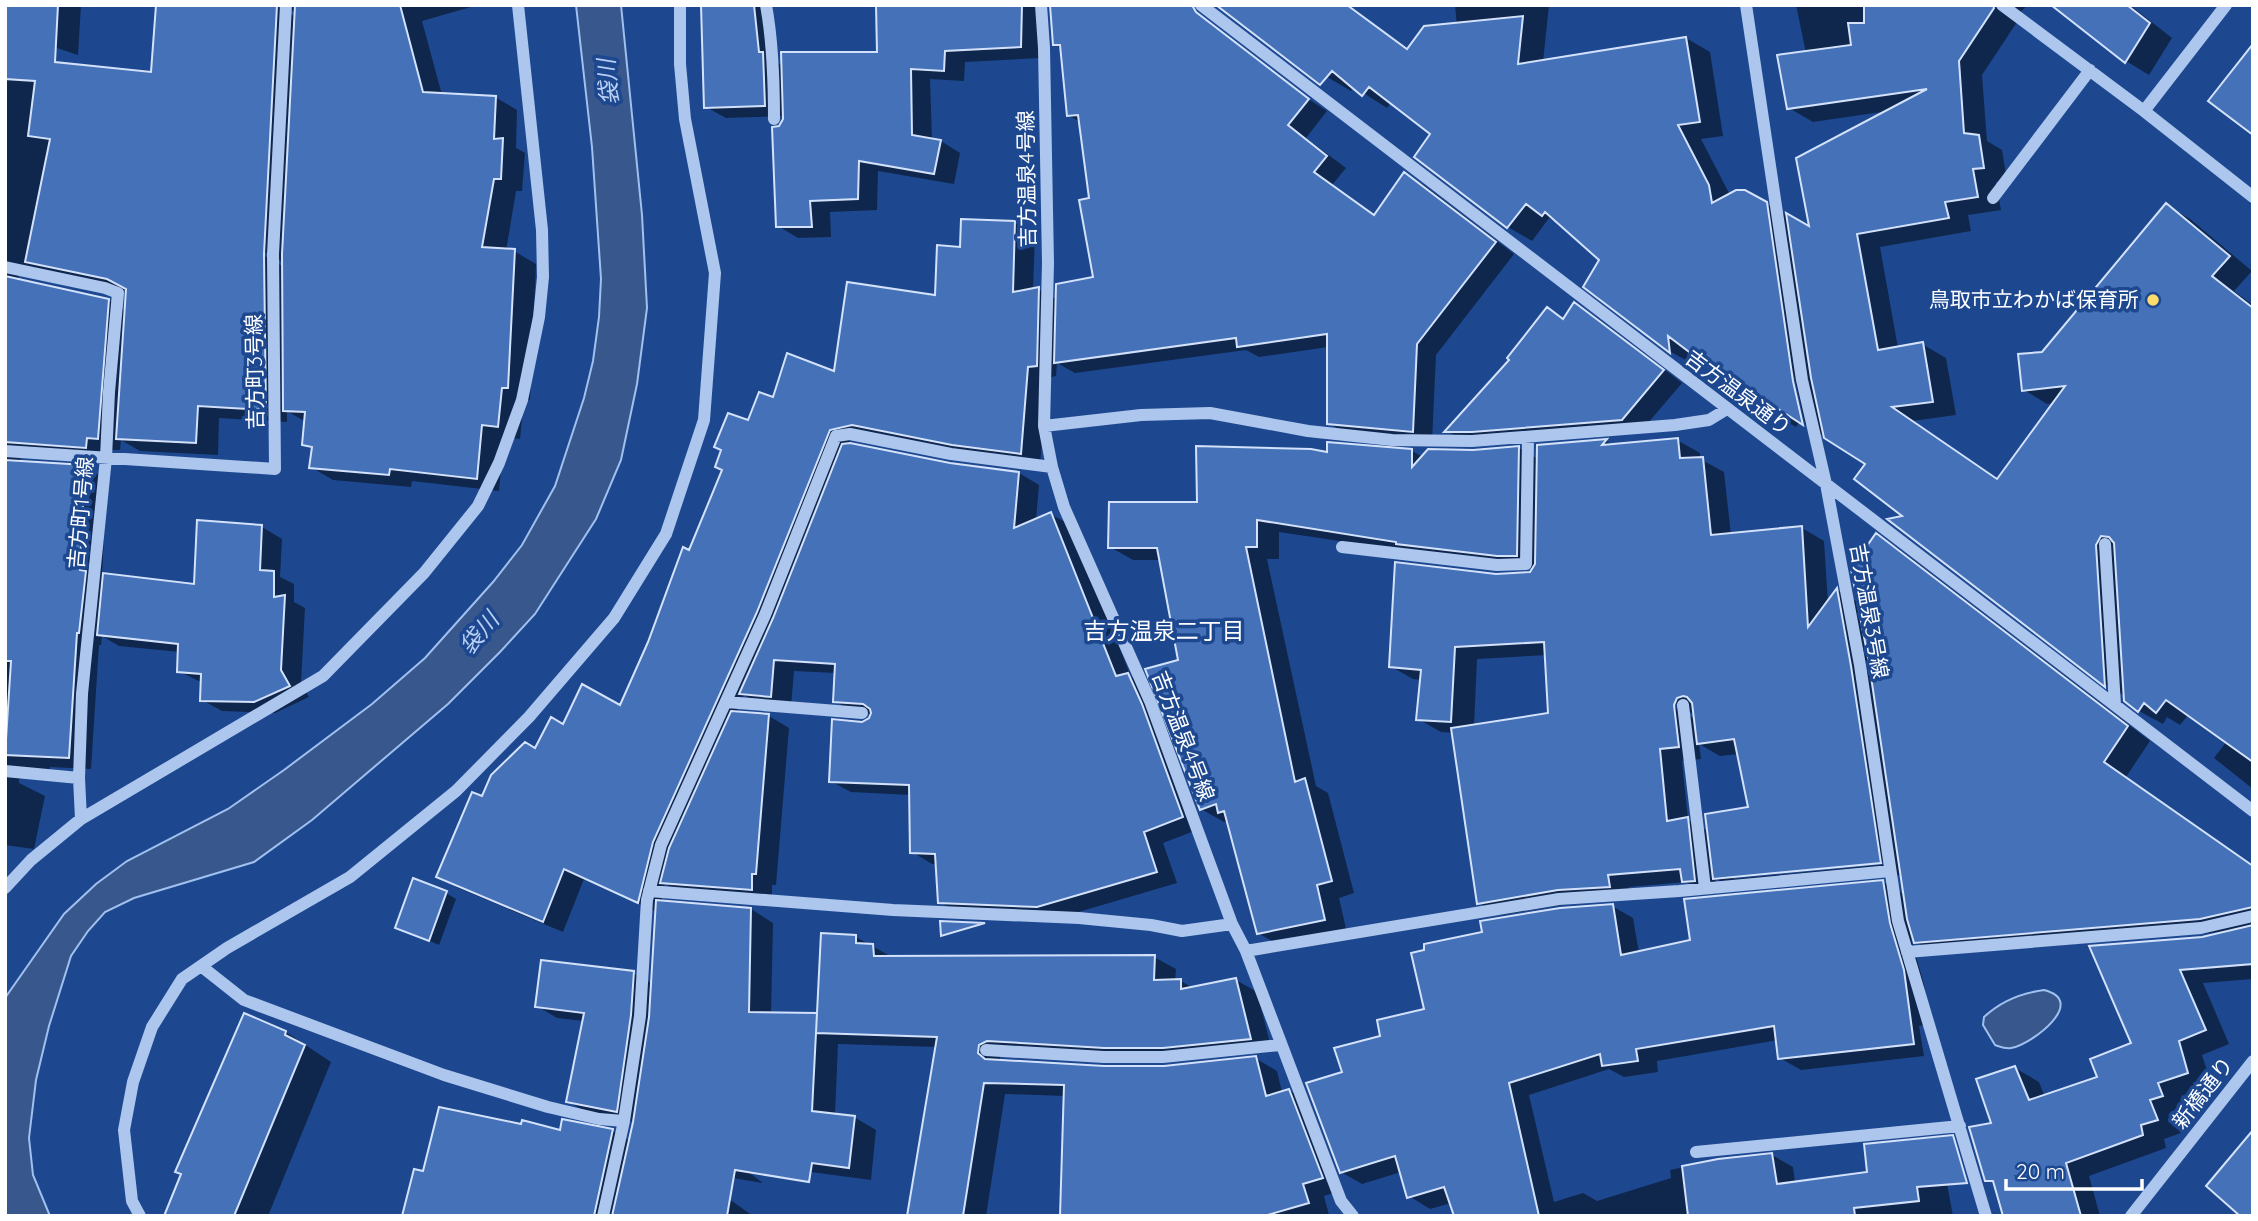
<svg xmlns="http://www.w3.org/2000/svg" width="2258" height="1221" viewBox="0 0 2258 1221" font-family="Quicksand,'Noto Sans JP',sans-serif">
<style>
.water{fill:#38578c;stroke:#a0c0ef;stroke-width:2}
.shadow{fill:#0007;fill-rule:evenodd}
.building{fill:#4571b8;stroke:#d3e2fa;stroke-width:2}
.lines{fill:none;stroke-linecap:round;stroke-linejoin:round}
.minor{stroke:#adc6ee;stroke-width:12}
.poi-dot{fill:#fddc6b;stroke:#1d4890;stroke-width:2.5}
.labels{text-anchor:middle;stroke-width:7;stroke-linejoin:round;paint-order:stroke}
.street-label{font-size:21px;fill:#fff;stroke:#1d4890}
.poi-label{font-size:21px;fill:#fff;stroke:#1d4890;text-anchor:end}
.water-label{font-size:23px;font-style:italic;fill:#b9d0f5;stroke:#1d4890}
.neighbourhood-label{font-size:23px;fill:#fff;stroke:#1d4890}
</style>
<rect width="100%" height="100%" fill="#1d4890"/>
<path class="water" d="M576,5H621L642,215L647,308L637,384L621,460L596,519L535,614L500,652L448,704L312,820L254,862L134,898L105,912L88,931L71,956L49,1026L36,1080L29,1138L33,1175L50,1216H5V998L64,914L96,884L127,861L228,809L284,770L372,704L425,658L493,582L522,545L555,486L584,398L593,361L599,317L601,279L592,147Z
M2044,990C2088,1001 2033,1044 2011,1048C2005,1049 2001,1047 1995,1045L1983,1025L1984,1017C2001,1001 2021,993 2044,990Z"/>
<path class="shadow" d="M5,5H81L78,55L5,31Z
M275,5L296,17V13L282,5H478L422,21L442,95L495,97L517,110L516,148L525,153L522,191H516L506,251H514L536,264L530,400L524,399L520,439L504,437L499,491L412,481L411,487L333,480L311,467L314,450L304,444L306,422L287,411V422L219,418L218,455L140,451L121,440L120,450H109L108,459L23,456L18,462L85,467L107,480L102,575L196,586L199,522L262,527L282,539L280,577L294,584V602L305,608L301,683L309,697L275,713L222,711L202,700L203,683L178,671L180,652L119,646L102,636L101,645H99L91,769L50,767L48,776L28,774L19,779V783L45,796L34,849L5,845V74H153ZM258,248L284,263V267L256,251ZM30,270L128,291L127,311L108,300L19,281L18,277L24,271Z
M702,5H772L778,63L783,66L879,54L877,5H1042L1040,58L965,62L964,81L930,79L932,140L941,141L960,153L954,184L878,171L877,210L830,212L831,237L798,238L778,226L780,128L784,116L726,118L706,107Z
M1163,5L1327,111L1306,138L1346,168L1332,185L1376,216L1405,174L1424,185L1514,254L1436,355L1432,442L1348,434L1328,423V347L1259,357L1246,350L1075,373L1057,363L1056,376L1048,378L1040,464L873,436L850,440L849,444L950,464L1019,473L1039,485L1036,520L1050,514L1071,525L1131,677L1148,686L1202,828L1163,843L1177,883L1058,918L960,914L940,902L937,864H932L912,852L911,795L851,792L830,781L866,723L871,718V714L855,713L835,701L836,673L794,671L791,707L761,705L744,695L736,713L769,716L789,728L776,885H772V901L683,894L665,884L661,902L751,909L773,923L771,1014L818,1016L856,937L892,957H1154L1176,969L1175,981H1181L1193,988L1236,980L1257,992L1272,1051L1000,1057V1061L1104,1068L1164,1067L1255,1058L1277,1071L1282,1092L1289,1090L1310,1103L1343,1190L1324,1196L1329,1215L1062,1216L1065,1096L1005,1094L986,1216H909L937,1047L838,1044L835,1115L854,1117L876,1130L871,1180L735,1162L763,1183L690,1171L753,1216H410L425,1173L561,1132L563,1121L613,1131L630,1141L635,1122L588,1113L567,1101L584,1021L557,1018L537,1006L633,973L653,984L657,912L584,879L563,932L458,888L438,876L483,798L564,726L621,707L749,422L774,400L836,373L936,297L962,249L1015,223L1035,234L1033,290L1038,289L1058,300L1095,279L1091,200L1080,122L1068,115L1062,49L1054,44Z
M1347,5L1409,49L1460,60L1455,5H1549L1543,62L1686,38L1710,52L1723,136L1701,139L1730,195L1741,190L1811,229L1888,111L1813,122L1789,108L1806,53L1796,5H2028L2018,14L2017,22L1982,75L1987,141L2002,150L2007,181L1996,182L2001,210L1968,215L1971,231L1880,247L1898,348L1922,344L1946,358L1956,415L1912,421L1999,480L2055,403L2047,404L2024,390L2043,353L2166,205L2190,219L2252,271L2234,291L2253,305V789L2214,758L2227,741L2189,714L2180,725L2167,717L2163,724L2139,711L2125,700V696L2106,685L1891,520L1906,517L1867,463L1805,424L1793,372L1790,373L1800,421L1796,427L1772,413L1692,352L1693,364L1671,352L1585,286L1602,260L1563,226L1549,218L1532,241L1508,227L1433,134L1391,102L1387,108L1354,87L1351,91L1327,77Z
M2054,5H2130L2172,38L2149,75L2126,61Z
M1574,304L1593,315L1682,383L1642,430L1465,442L1447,431L1512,360L1548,309L1565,319Z
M1677,440L1700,453V459L1724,472L1731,535L1802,528L1824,541L1828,603L1837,590L1859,603L1877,536L1899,549L2150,741L2126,777L2239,856L2235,860L2253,867V979L2203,983L2229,1044L2202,1055L2212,1086L2181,1096L2186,1109L2173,1113L2181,1133L2164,1139L2166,1148L2089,1176L2100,1216H2004L1994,1124L2015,1068L2039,1082L2045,1097L2099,1079L2134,1044L2091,947L2203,938L2222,934V932L1938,955L1911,939L1924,984L1930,1024L1919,1026L1924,1056L1801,1070L1780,1058L1778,1040L1657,1061L1658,1072L1624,1077L1609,1069L1529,1095L1554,1202L1583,1193L1597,1201L1671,1178L1670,1170L1719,1160L1772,1155L1793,1167L1795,1183L1869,1173L1941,1152L1953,1216H1455L1451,1203L1430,1209L1409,1196L1401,1172L1362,1184L1341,1172L1344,1073L1382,1037L1426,1010L1612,906L1633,918L1639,953L1692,941L1883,882L1905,895L1902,875L1737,891L1715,878L1717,893L1706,894L1686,882L1629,887L1631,899L1581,902L1501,915L1479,903L1454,733L1441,732L1418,719L1422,680L1413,679L1390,666L1496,575L1527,574L1539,568H1521L1279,532V559H1267L1316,786L1328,793L1354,893L1339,898L1347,933L1281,946L1258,933L1229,821L1224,822L1201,809L1180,662L1161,560H1133L1110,547L1199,503L1328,454L1412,451L1423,457L1519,448L1538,459V446L1606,441L1615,446ZM1547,655L1550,714L1474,726L1477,659ZM1668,699L1695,715V719L1666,702ZM1699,744L1720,756L1739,754L1750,808L1709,832L1688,820L1682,761L1701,759ZM1889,861V864L1733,879V875Z
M446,893L456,899L439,945L397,927Z
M286,1032L331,1062L268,1216H171Z"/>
<path class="building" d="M6,5H58L55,62L151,72L156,5H277L264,254L266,410L198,406L196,443L116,439L126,289L107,279L25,262L50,139L28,136L35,81L5,79Z
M295,5H400L423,92L496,96L494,139L503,138L501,179H494L482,247L515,249L508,388H502L498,427L482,425L477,479L390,469L389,475L309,468L312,447L302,445L305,412L283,411L282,254Z
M701,5H754L759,52H763L765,106L704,108Z
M876,5H1022L1021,47L945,51L944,71L911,69L912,135L941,140L934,174L859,161L858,199L810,201L812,227H776L772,127L779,126L783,119L781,52H877Z
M1050,5H1192L1196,12L1309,99L1288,125L1327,156L1314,172L1374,215L1404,172L1496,242L1417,344L1413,432L1327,424V334L1237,347L1236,338L1054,363L1056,284L1093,277L1079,200L1089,198L1078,115L1067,116L1060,45H1053Z
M1216,5H1347L1407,49L1424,26L1523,16L1518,64L1686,37L1700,122L1678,125L1709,185L1712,203L1736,190H1745L1767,202L1793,381L1803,425L1775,407L1771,414L1668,336L1670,353L1583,287L1599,260L1545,212L1542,216L1526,204L1507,228L1414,157L1430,134L1369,87L1362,96L1332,71L1320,85Z
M1864,5H1993L1994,8L1959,61L1964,133L1979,135L1984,168L1973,169L1978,197L1945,202L1949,218L1857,234L1878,350L1923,342L1933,402L1892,407L1997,479L2065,386L2022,391L2018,354L2042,352L2166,203L2230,256L2212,276L2253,308V762L2166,700L2156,713L2144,703L2138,712L2124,701L2114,543L2109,537L2101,536L2096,545L2105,687L1887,519L1902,516L1854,479L1865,464L1824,438L1811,378L1786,213L1809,226L1796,158L1927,89L1787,109L1777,55L1851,45L1848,23H1864Z
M2051,5H2127L2150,23L2125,63Z
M2253,44V135L2208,101Z
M961,219L1015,221L1013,292L1039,287L1037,366L1028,367L1021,454L952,445L852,425L830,430L757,612L653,842L638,903L564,869L543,922L436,877L472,792L482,796L491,775L525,742L535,748L551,717L563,724L582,684L620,705L648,642L683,547L689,550L722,470L715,467L721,450L714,447L728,413L748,420L759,392L773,397L787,353L834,371L847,282L935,295L937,245L960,247Z
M5,276L109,299L98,439L87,438L86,448L5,442Z
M1574,302L1664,370L1622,420L1472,432H1444L1509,360L1507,358L1547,307L1563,319Z
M1678,438L1680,458L1703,457L1711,535L1802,526L1808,627L1837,588L1851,666L1881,863L1713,879L1705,814L1748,807L1734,739L1697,744L1692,703L1687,697L1683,696L1677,698L1674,705L1679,747L1660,749L1667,821L1688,817L1695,881L1682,882L1680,869L1608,875L1610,887L1558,890L1477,904L1451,728L1548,713L1544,642L1455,647L1451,722L1416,720L1421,670L1389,667L1395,562L1496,574L1530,572L1535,564L1537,445L1607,439L1602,445Z
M1327,442L1412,449V467L1428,449L1473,450L1519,446L1517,556H1497L1396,544V542L1257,520V547H1246L1295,782L1305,778L1332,881L1317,885L1325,920L1257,934L1224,811L1218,813L1216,804L1200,810L1145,669L1178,660L1157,548H1108L1109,502H1197L1196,446L1311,449L1327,452Z
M850,443L950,463L1019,472L1014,528L1051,512L1116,676L1128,673L1142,704L1183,817L1144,832L1157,872L1037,907L938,903L935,854L910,853L909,785L829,782L832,719L862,722L869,718L871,713L870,709L863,704L833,702L835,664L774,660L771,697L739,694L773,618L842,444Z
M5,460L85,465L80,570L86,571L79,633H77L69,758L5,755L11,661H5Z
M197,520L262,525L260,570L274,571V597L285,595L281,670L290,686L254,702L200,701L201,674L177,672L178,644L97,635L103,573L194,584Z
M1876,533L2128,726L2104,762L2253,866V907L2200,919L1914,943L1907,919L1869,663L1851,569Z
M731,711L769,714L756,874H752V890L660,883L669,848Z
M413,878L447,891L429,941L395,928Z
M1883,880L1890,923L1904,970L1914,1044L1778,1059L1774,1026L1636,1049L1638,1061L1602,1066L1600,1054L1509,1083L1539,1216H1454L1444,1187L1407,1198L1395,1156L1340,1173L1306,1083L1342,1072L1334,1048L1380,1036L1377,1020L1424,1009L1411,953L1424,950V944L1482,932L1480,921L1560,908L1613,904L1621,955L1690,940L1684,899Z
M656,900L751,908L749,1012L817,1013L812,1111L855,1116L849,1168L812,1163L809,1182L735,1170L727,1216H612L633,1122L649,1017Z
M940,921L985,923L941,936Z
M2253,925V964L2180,970L2206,1030L2179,1041L2188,1073L2158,1083L2163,1096L2150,1100L2158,1120L2141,1125L2143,1135L2066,1163L2081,1216H2003L1993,1181H1985L1969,1127L1991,1123L1976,1079L2015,1066L2029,1100L2097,1077L2090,1059L2131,1043L2089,946L2202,937Z
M821,933L856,935V943L873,944L874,956L1155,955L1154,980L1181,979V989L1236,978L1251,1039L1163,1048H1104L987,1041L979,1045L978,1053L985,1059L1104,1066H1164L1256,1056L1266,1096L1289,1089L1323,1178L1303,1184L1309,1203L1264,1216H1060L1064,1085L984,1083L963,1216H907L937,1037L816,1033Z
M541,960L634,971L631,1015L617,1112L566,1102L584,1013L535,1007Z
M244,1013L286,1031L285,1035L305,1045L234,1216H164L181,1174L175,1172Z
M439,1107L521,1124L522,1120L560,1130L562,1119L613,1129L594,1216H402L414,1169L423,1171Z
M2253,1130V1216H2240L2206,1186Z
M1953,1135L1967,1183L1917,1187L1919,1201L1854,1208L1855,1216H1688L1682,1166L1718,1159L1772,1153L1777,1184L1867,1172L1864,1144Z"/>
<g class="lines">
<path class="minor" d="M766,5C773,43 774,80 774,119
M1041,5L1044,48L1048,263L1044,426L1052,467L1064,507L1150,701L1232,924L1246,951L1341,1201L1353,1216
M1201,5L2253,811
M1746,5L1802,380L1826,484L1860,665L1898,921L1986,1216
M2002,5L2144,111L2253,197
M2144,111L2226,5
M1993,198L2090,70
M5,267L105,288L118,293L109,392L106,458L82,694L79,778L5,771
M1044,426L1141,415L1210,413L1308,431L1392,440L1472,441L1675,425L1709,420L1727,409
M5,451L275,469L273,254L286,5
M2105,544L2115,705
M1342,547L1497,565L1526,564L1528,438
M726,702L862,713
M1683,705L1705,888
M79,778L81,819
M5,888L31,860L81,819L323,676L424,573L478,506L499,463L522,400L539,317L543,277L542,230L518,5
M649,891L893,910L1079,918L1151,925L1182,931L1232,924
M1246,951L1559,899L1679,891L1890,871
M1907,952L2201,928L2253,916
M201,966L244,1000L444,1075L548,1107L599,1119L624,1121
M986,1050L1104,1057H1163L1280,1045
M1696,1152L1960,1126
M140,1216L132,1201L124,1130L133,1082L152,1027L182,979L227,948L350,877L456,791L529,717L614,618L666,534L704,420L715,273L685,119L680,64V5
M603,1216L624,1121L640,1016L647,900L661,845L765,615L836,436L850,434L951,454L1052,467
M2131,1216L2253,1061"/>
</g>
<circle class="poi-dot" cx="2153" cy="300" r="7"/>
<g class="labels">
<g class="street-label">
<text transform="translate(1027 179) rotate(-91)" y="7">吉方温泉4号線</text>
<text transform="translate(255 372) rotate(-91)" y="7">吉方町3号線</text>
<text transform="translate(1738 393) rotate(37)" y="7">吉方温泉通り</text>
<text transform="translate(81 513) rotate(-85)" y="7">吉方町1号線</text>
<text transform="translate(1869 611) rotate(80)" y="7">吉方温泉3号線</text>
<text transform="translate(1183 736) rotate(69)" y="7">吉方温泉4号線</text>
<text transform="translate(2203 1093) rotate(-52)" y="7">新橋通り</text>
</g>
<g class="poi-label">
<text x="2139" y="307">鳥取市立わかば保育所</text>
</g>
<g class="water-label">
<text transform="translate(608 82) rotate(-95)" y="8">袋川</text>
<text transform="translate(479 633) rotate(-50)" y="8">袋川</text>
</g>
<g class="neighbourhood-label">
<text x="1164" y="639">吉方温泉二丁目</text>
</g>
</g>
<rect width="2258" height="1221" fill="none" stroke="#ffffff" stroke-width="14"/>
<path d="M2006 1179v10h136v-10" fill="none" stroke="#ffffff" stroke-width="3.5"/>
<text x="2016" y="1179" font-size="21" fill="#ffffff" stroke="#1d4890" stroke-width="5" paint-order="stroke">20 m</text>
</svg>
